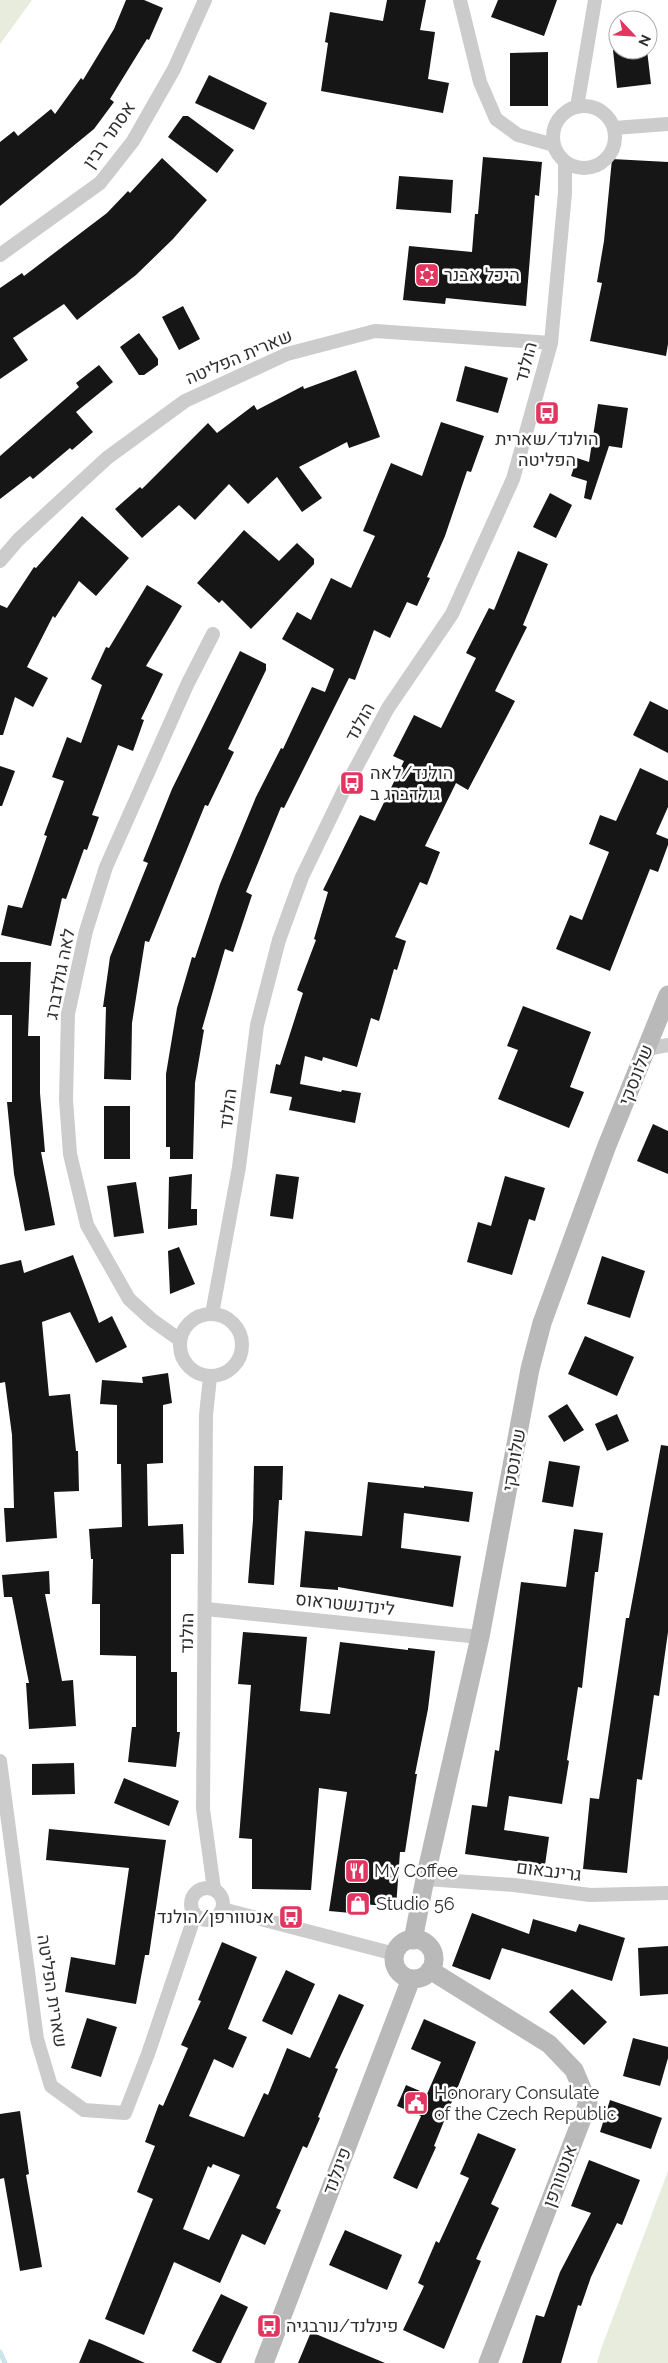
<svg xmlns="http://www.w3.org/2000/svg" width="668" height="2363" viewBox="0 0 668 2363" font-family="Raleway,Heebo,sans-serif">
<style>
.green{fill:#e7ecdd}
.lines{fill:none;stroke-linecap:round;stroke-linejoin:round}
.stream{stroke:#c9e4eb;stroke-width:5}
.building{fill:#161616;fill-rule:evenodd}
.street{stroke:#ccc;stroke-width:14}
.secondary{stroke:#b9b9b9;stroke-width:19}
.labels{text-anchor:middle;stroke-width:5;stroke-linejoin:round;paint-order:stroke}
.street-label{font-size:18px;fill:#2f2f2f;stroke:#fff}
.poi-label{font-size:18px;fill:#2f2f2f;stroke:#fff;text-anchor:start}
</style>
<rect width="100%" height="100%" fill="#fff"/>
<path class="green" d="M0,0H32L0,44Z
M668,2171V2363H597L601,2349Z"/>
<g class="lines">
<path class="stream" d="M0,2352L5,2363"/>
</g>
<path class="building" d="M126,0H144L163,8L149,40L147,39L110,99L114,102L94,129L0,206V142L14,131L18,136L51,109L55,114L81,78L83,80L114,29Z
M387,0H426L420,30L435,32L428,79L449,83L443,113L321,91L328,43L325,42L330,12L383,21Z
M498,0H557L544,36L491,17Z
M613,50H647L651,84L617,88Z
M548,52V106H510V53Z
M209,75L267,103L254,130L195,103Z
M183,116H188L234,150L217,173L168,137Z
M483,157L542,162L539,196L535,195L526,306L446,298L445,304L403,300L409,246L472,252L475,214H478Z
M162,158L207,200L173,239L136,275L77,320L64,304L13,338L28,360L0,379V288L22,273L24,276L107,213L128,191L130,193Z
M612,159L668,162V344L666,356L590,341L602,283L597,282L604,241Z
M399,176L453,180L451,213L396,209Z
M183,306L200,339L179,350L162,317Z
M139,333L158,359V365L144,375H139L120,347Z
M99,365L113,382L76,412L93,432L72,450L70,448L33,479L30,476L0,499V456L79,387L76,383Z
M465,366L508,378L498,413L456,401Z
M356,370L380,437L349,448L347,442L299,467L322,498L302,512L277,477L248,504L229,484L195,520L179,505L142,538L115,509L140,487L142,489L208,423L217,433L254,405L257,410L303,386L304,389Z
M598,404L628,408L622,448L609,446L591,500L584,498L587,481L571,476L577,458L589,462Z
M441,422L484,436L471,472L467,471L445,536L427,577L430,578L417,606L407,602L390,638L374,630L355,680L349,678L284,808L281,807L246,892L252,895L233,952L225,949L202,1029L204,1030L195,1083L193,1159H170V1147H166V1074L177,1008L192,957L195,958L220,884L256,797L281,748L283,749L312,687L325,692L334,669L282,639L297,612L311,620L331,578L351,588L375,536L363,531L391,463L422,476Z
M550,493L572,505L556,538L533,527Z
M82,516L129,558L96,596L79,581L55,618L53,616L27,667L48,678L33,707L15,697L3,735H0V605L7,608L34,567L36,568Z
M244,530L279,561L297,543L314,559V564L251,629L222,600L219,603L197,583Z
M518,551L548,564L523,625L527,627L495,691L515,701L468,790L456,783L425,846L440,852L427,885L420,882L395,937L406,941L397,970L394,969L379,1021L371,1018L357,1067L323,1057L322,1061L305,1056L300,1084L341,1092L342,1090L361,1093L355,1123L289,1110L292,1097L270,1093L276,1064L280,1065L303,993L297,990L316,940L314,939L328,892L323,890L360,815L375,821L404,761L393,756L414,715L441,728L476,658L466,653L489,608L494,610Z
M147,585L182,606L146,666L163,674L141,719L144,720L133,751L118,745L92,815L99,817L87,850L84,849L66,899L62,898L51,946L1,935L8,905L22,908L47,836L44,835L64,781L52,777L67,737L81,743L102,685L91,679L106,647L109,648Z
M240,651L266,664V670L228,749L234,752L208,806L205,805L149,942L145,941L132,1023L131,1080L104,1079L106,1007H103L110,957L148,863L143,861L172,789Z
M650,701L668,710V753L633,735Z
M0,766L15,771L2,806H0Z
M640,768L668,781V807L656,834L668,839V845L658,872L650,869L610,971L556,949L570,915L582,920L609,852L589,844L600,815L616,821Z
M0,962H31L28,1036H40V1093L45,1152H41L55,1225L25,1231L14,1174L7,1102H12V1015H0Z
M523,1006L591,1032L570,1087L584,1092L569,1128L498,1099L518,1050L507,1046Z
M104,1106H130V1159H104Z
M653,1124L668,1131V1174L637,1161Z
M192,1174L191,1209H197V1225L168,1229L169,1177Z
M276,1174L299,1177L293,1219L270,1216Z
M505,1176L545,1188L535,1221L529,1219L512,1275L467,1262L478,1222L491,1226Z
M136,1182L144,1233L114,1237L107,1186Z
M179,1247L195,1284L170,1294L168,1251Z
M73,1255L99,1323L112,1316L127,1347L96,1363L70,1312L42,1322L49,1396L70,1394L76,1451H78L79,1491L54,1492L57,1538L6,1542L4,1508H14L12,1435L5,1382L0,1383V1265L21,1260L24,1273Z
M602,1256L645,1271L630,1318L587,1304Z
M585,1336L634,1357L617,1396L568,1374Z
M168,1373L172,1403L163,1405V1463L147,1464L148,1526L183,1524L184,1554H171V1672H177V1732H180L176,1767L128,1762L132,1727H136V1656L100,1655V1604H92L93,1559H91L89,1529L122,1527L121,1464H117V1405L100,1404L102,1380L143,1383L142,1377Z
M567,1404L584,1430L564,1442L548,1416Z
M617,1414L629,1441L607,1451L595,1424Z
M661,1445L668,1446V1632L659,1696L654,1695L642,1780L637,1779L627,1873L583,1869L590,1798L599,1799L626,1618H629Z
M549,1461L580,1466L573,1507L542,1502Z
M254,1466H283L282,1500H279L274,1585L248,1583L253,1520Z
M368,1482L424,1488V1486L473,1492L469,1522L404,1513L401,1548L461,1556L453,1607L338,1587V1590L300,1587L305,1531L362,1536Z
M574,1529L603,1533L598,1572H595L582,1688L578,1687L567,1760L569,1761L562,1804L509,1796L504,1830L549,1837L545,1865L465,1854L472,1805L487,1807L495,1750L499,1751L521,1582L566,1587Z
M49,1571L50,1594H45L62,1681L73,1680L76,1726L29,1729L26,1683H29L12,1597H4L2,1575Z
M243,1632L307,1637L300,1711L330,1714L340,1642L408,1650V1648L435,1651L428,1709L415,1774H417L405,1852H400L396,1907L363,1904L362,1914L329,1911L347,1792L319,1788L311,1890L252,1889V1839L239,1838L251,1685L238,1684Z
M74,1763L75,1794L32,1795V1764Z
M124,1778L179,1801L169,1826L114,1803Z
M49,1829L166,1840L149,1955H145L136,2004L65,1992L71,1957L115,1965L129,1868L46,1860Z
M472,1913L529,1934L533,1919L576,1932L579,1924L625,1938L612,1981L502,1948L490,1980L452,1966Z
M222,1942L257,1957L228,2029L247,2037L233,2068L214,2059L189,2116L244,2137L264,2093L268,2095L287,2048L310,2058L339,1994L364,2005L335,2068L338,2069L318,2117L320,2118L307,2148L303,2146L276,2208L281,2210L265,2245L242,2234L220,2283L174,2262L144,2335L105,2319L153,2199L137,2192L155,2146L145,2142L159,2104L163,2106L188,2048L181,2045L201,2001L198,2000ZM213,2164L240,2175L209,2240L183,2229L208,2166L211,2168Z
M668,1946V1994L640,1996L638,1948Z
M286,1970L315,1984L292,2035L262,2021Z
M572,1989L607,2022L584,2045L549,2012Z
M87,2018L117,2027L101,2077L71,2068Z
M424,2019L476,2042L434,2146L436,2147L417,2189L393,2178L421,2116L397,2106L406,2085L427,2094L441,2062L411,2049Z
M633,2038L668,2047V2058L660,2086L623,2076Z
M610,2100L662,2118L651,2149L600,2132Z
M20,2111L29,2174L26,2175L42,2267L20,2271L4,2178L0,2179V2114Z
M478,2133L516,2149L491,2204L499,2208L476,2259L481,2261L444,2349L403,2330L424,2286L418,2283L436,2241L439,2243L469,2178L460,2174Z
M589,2160L640,2180L622,2225L617,2223L591,2277L581,2306L578,2305L561,2363H522L536,2315L544,2317L560,2272L591,2213L571,2206Z
M345,2230L402,2255L387,2290L329,2265Z
M221,2294L248,2307L221,2363H217L192,2351Z
M311,2332L385,2363H298Z
M89,2339L102,2344L145,2363H79Z"/>
<g class="lines">
<path class="street" d="M460,0L480,82L496,119L518,135L554,145
M553 137a31 31 0 1 1 62 0a31 31 0 1 1-62 0Z
M577,107L595,0
M614,128L668,124
M0,255L100,183L133,141L174,69L205,0
M0,561L18,540L107,458L185,401L287,354L375,331L551,343
M647,1049L668,1045
M212,1314L239,1167L257,1025L279,940L302,877L344,790L388,708L452,614L513,479L551,343L565,193V162
M180 1345a31 31 0 1 1 62 0a31 31 0 1 1-62 0Z
M180,1340L152,1320L129,1299L87,1225L70,1154L66,1100L68,1014L86,931L106,867L187,685L213,634
M210,1377L206,1415L203,1809L214,1889
M206,1609L480,1637
M0,1761L37,2039L51,2086L84,2110L125,2113L148,2054L195,1915
M425,1879L514,1885L590,1895L668,1893
M191 1904a16 16 0 1 1 32 0a16 16 0 1 1-32 0Z
M222,1909L395,1954"/>
<path class="secondary" d="M394 1959a20 20 0 1 1 40 0a20 20 0 1 1-40 0Z
M413,1940L425,1879L480,1637L530,1369L542,1323L606,1148L668,995
M430,1970L549,2044L574,2070L588,2103L488,2363
M264,2363L411,1979"/>
</g>
<defs>
<symbol id="synagogue-square" viewBox="-11 -11 22 22"><rect x="-9" y="-9" width="18" height="18" rx="4" fill="#e23560" stroke="#fff"/><path d="M0-6.5L5.6 3.2H-5.6ZM0 6.5L5.6-3.2H-5.6Z" fill="#fff"/></symbol>
<symbol id="bus-square" viewBox="-11 -11 22 22"><rect x="-9" y="-9" width="18" height="18" rx="4" fill="#e23560" stroke="#fff"/><path d="M-5-6H5V4H4V6H2V4H-2V6H-4V4H-5ZM-3.5-4V0h7V-4ZM-3.5 1.2v1.5H-2V1.2ZM2 1.2v1.5H3.5V1.2Z" fill="#fff"/></symbol>
<symbol id="restaurant-square" viewBox="-11 -11 22 22"><rect x="-9" y="-9" width="18" height="18" rx="4" fill="#e23560" stroke="#fff"/><path d="M-5-6h1v4h1v-4h1v4h1v-4h1v5L-1.5 .5V6h-2V.5L-5-1ZM5-6V6H3V1.5H1.5Q1.5-4 5-6Z" fill="#fff"/></symbol>
<symbol id="shop-square" viewBox="-11 -11 22 22"><rect x="-9" y="-9" width="18" height="18" rx="4" fill="#e23560" stroke="#fff"/><path d="M-5-2.5h2.3a2.7 3.5 0 0 1 5.4 0H5L5.5 6h-11ZM-1.5-2.5h3a1.5 2.3 0 0 0-3 0Z" fill="#fff"/></symbol>
<symbol id="civic-square" viewBox="-11 -11 22 22"><rect x="-9" y="-9" width="18" height="18" rx="4" fill="#e23560" stroke="#fff"/><path d="M-.6-6.5H3V-4.5H.6V-3L4-1V1h2V6H-6V1h2V-1L-.6-3ZM-1.2 2.5V6h2.4V2.5Z" fill="#fff"/></symbol>
</defs>
<g fill-rule="evenodd">
<use href="#synagogue-square" x="413" y="261" width="28" height="28"/>
<use href="#bus-square" x="533" y="399" width="28" height="28"/>
<use href="#bus-square" x="338" y="769" width="28" height="28"/>
<use href="#restaurant-square" x="343" y="1857" width="28" height="28"/>
<use href="#shop-square" x="344" y="1890" width="28" height="28"/>
<use href="#bus-square" x="277" y="1903" width="28" height="28"/>
<use href="#civic-square" x="402" y="2089" width="28" height="28"/>
<use href="#bus-square" x="255" y="2312" width="28" height="28"/>
</g>
<g class="labels">
<g class="street-label">
<text transform="translate(109 135) rotate(-55)" y="6">אסתר רבין</text>
<text transform="translate(239 357) rotate(-23)" y="6">שארית הפליטה</text>
<text transform="translate(526 362) rotate(-75)" y="6">הולנד</text>
<text transform="translate(360 722) rotate(-61)" y="6">הולנד</text>
<text transform="translate(60 974) rotate(-79)" y="6">לאה גולדברג</text>
<text transform="translate(636 1075) rotate(-68)" y="6">שלונסקי</text>
<text transform="translate(228 1109) rotate(-83)" y="6">הולנד</text>
<text transform="translate(514 1460) rotate(-80)" y="6">שלונסקי</text>
<text transform="translate(345 1604) rotate(6)" y="6">לינדנשטראוס</text>
<text transform="translate(187 1633) rotate(-89)" y="6">הולנד</text>
<text transform="translate(549 1871) rotate(7)" y="6">גרינבאום</text>
<text transform="translate(52 1991) rotate(81)" y="6">שארית הפליטה</text>
<text transform="translate(337 2171) rotate(-69)" y="6">פינלנד</text>
<text transform="translate(560 2176) rotate(-69)" y="6">אנטוורפן</text>
</g>
<g class="poi-label">
<text x="444" y="281">היכל אבנר</text>
<text x="547" y="445" text-anchor="middle">הולנד/שארית<tspan x="547" dy="21">הפליטה</tspan></text>
<text x="370" y="779">הולנד/לאה<tspan x="370" dy="21">גולדברג ב</tspan></text>
<text x="374" y="1877">My Coffee</text>
<text x="376" y="1910">Studio 56</text>
<text x="274" y="1923" text-anchor="end">אנטוורפן/הולנד</text>
<text x="434" y="2099">Honorary Consulate<tspan x="434" dy="21">of the Czech Republic</tspan></text>
<text x="286" y="2332">פינלנד/נורבגיה</text>
</g>
</g>
<g transform="translate(633 35) rotate(115)"><circle r="24" fill="#ffffff" stroke="#acacac"/>
<path d="M0-4L9 19L0 12L-9 19Z" fill="#e23560"/>
<text y="-8" font-size="14" font-weight="bold" text-anchor="middle" fill="#2f2f2f">N</text>
</g>
</svg>
